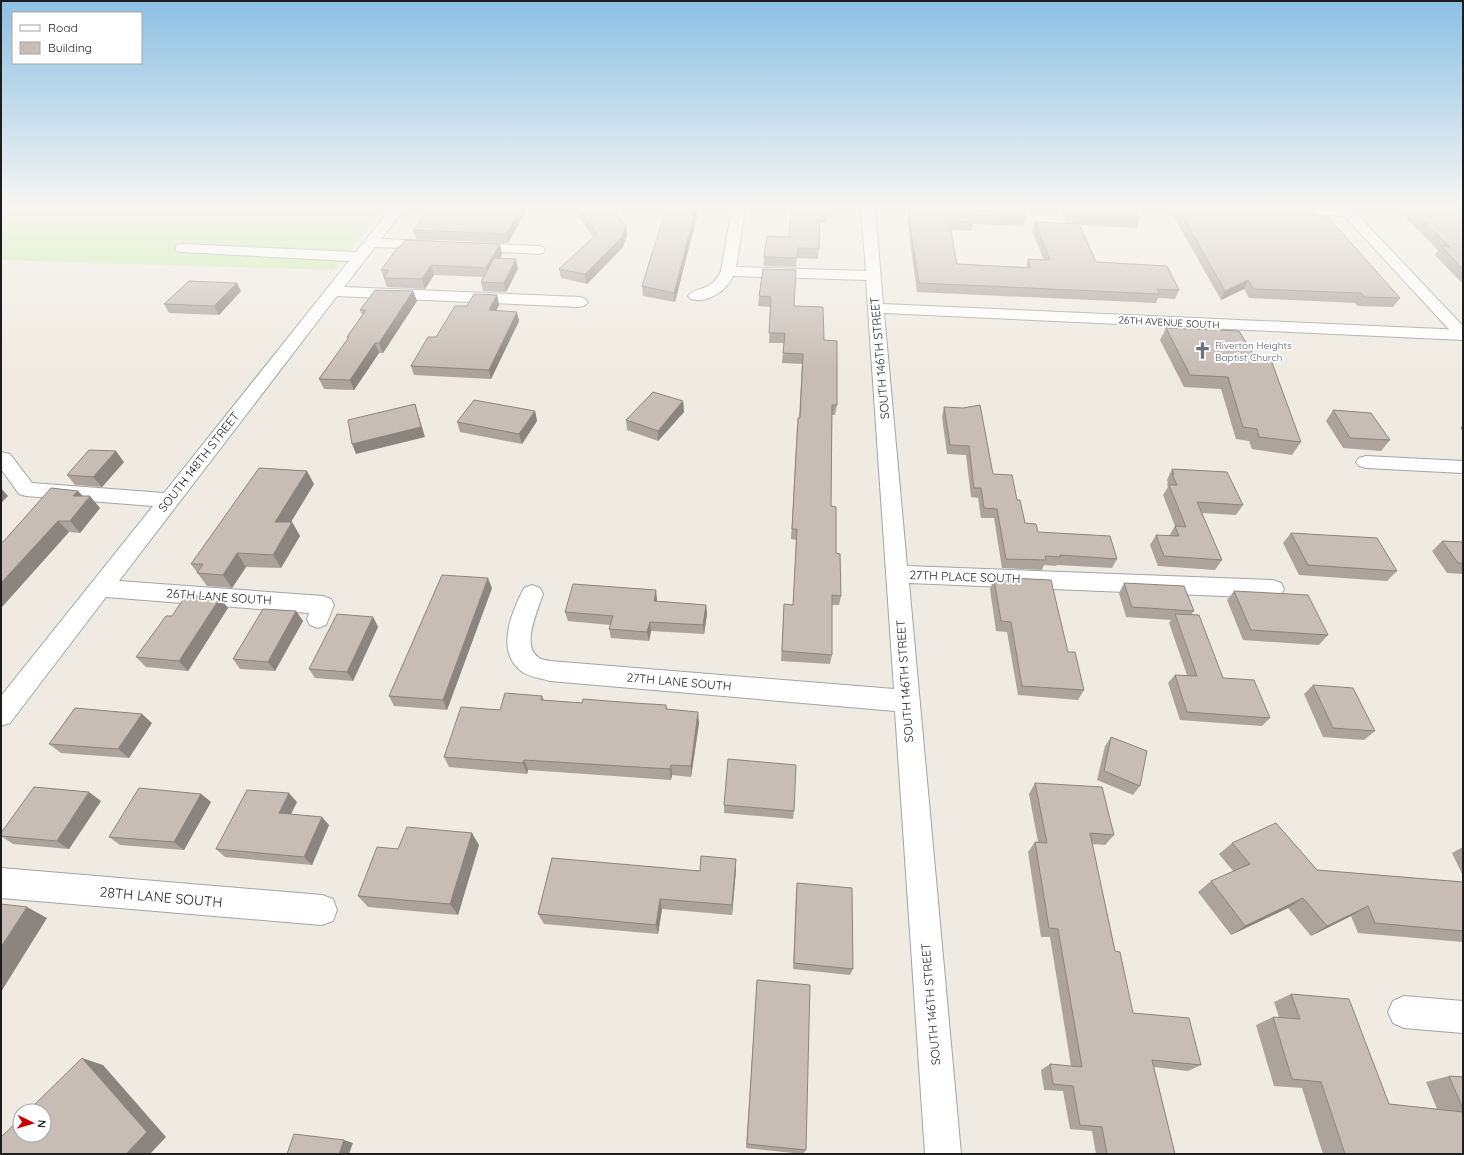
<svg xmlns="http://www.w3.org/2000/svg" width="1464" height="1155" viewBox="0 0 1464 1155" font-family="Quicksand,sans-serif">
<style>
.grass{fill:#c8eca5}
.lines{fill:none;stroke-linecap:round;stroke-linejoin:round}
.minor-casing{stroke:#a4a4a4;stroke-width:2}
.tertiary-casing{stroke:#a4a4a4;stroke-width:2}
.minor{fill:#fff;fill-rule:evenodd}
.tertiary{fill:#fff;fill-rule:evenodd}
.wall{fill:#aba39c}
.shaded-wall{fill:#8b847f}
.building{fill:#c7bdb5;stroke:#8b847f}
.labels{text-anchor:middle;stroke-width:4;stroke-linejoin:round;paint-order:stroke}
.far-street-label{font-size:10px;fill:#1d1d1d;stroke:#fff}
.far-worship-label{font-size:10px;fill:#5b616d;stroke:#fff;text-anchor:start}
.street-label{font-size:12px;fill:#1d1d1d;stroke:#fff}
.near-street-label{font-size:14px;fill:#1d1d1d;stroke:#fff}
</style>
<rect width="100%" height="100%" fill="#efebe2"/>
<path class="grass" d="M1,208H384L334,270L1,260Z"/>
<g class="lines">
<defs>
<path id="minor" d="M391,208H405L381,239L432,241L437,242L439,245L437,248L432,249L375,247L344,287L580,297L585,299L588,302L585,305L580,307L337,296L119,581L323,596L331,599L334,605L326,625L318,628L310,625L307,619L309,613L106,597L10,723L1,726V696L153,506L26,496L19,494L1,469V452L10,454L32,483L164,493L349,261L182,252L177,251L175,248L177,245L182,244L356,252Z
M732,208L745,209L736,267L866,271L861,208H875L883,304L1463,330V340L884,313L907,566L1273,580L1281,583L1284,589L1281,595L1273,598L909,583L961,1154H925L895,711L550,681C541,678 528,677 521,671C495,651 512,611 524,588L532,585L540,588L543,594C538,610 521,645 538,657C541,660 546,660 550,661L894,689L866,280L733,276C726,291 708,304 691,299L688,296C696,285 710,294 721,271Z
M1250,208H1344L1352,209L1354,212L1352,215L1347,216L1257,212L1252,211Z
M470,243L538,246L543,247L545,250L543,253L538,254L465,250L463,247L465,244Z
M1366,456L1463,461V473L1366,468L1359,466L1356,462L1359,458Z
M1,868L322,895L333,899L337,910L333,921L322,925L1,898Z
M1404,996L1463,1001V1033L1404,1028L1393,1023L1388,1012L1393,1001Z"/>
<path id="tertiary" d="M1337,208H1351L1463,326V340L1457,338Z"/>
</defs>
<use href="#minor" class="minor-casing"/>
<use href="#tertiary" class="tertiary-casing"/>
<use href="#minor" class="minor"/>
<use href="#tertiary" class="tertiary"/>
</g>
<path class="wall" d="M528,208L508,243L416,239L413,230Z
M554,208H612L626,226L627,235L623,247L587,284L561,278L559,269L593,237L573,209Z
M699,208L675,302L643,296L642,286Z
M791,208L827,214L826,223H820L818,259L797,258L796,267L764,266V257L789,237Z
M910,208H1024L1027,217L1024,226L973,224L972,231L950,230L957,264L1026,267L1028,259L1044,260L1032,231L1035,222L1066,223L1060,208H1135L1140,218L1137,228L1080,225L1096,262L1179,290L1175,299L1158,298L1156,303L917,292L910,242L908,218L909,209H910Z
M1169,208H1311L1318,216L1400,298L1393,307L1358,306L1355,303L1249,298L1244,289L1221,300Z
M1396,208H1463V284L1435,255L1438,250Z
M502,254L500,258L518,269L506,292L483,291L481,282L483,277L434,275L425,289L387,287L381,270Z
M763,269L794,306L824,340L837,405L835,415H832L831,506L841,596L839,605H832V655L830,664L781,661L784,604L793,605L796,540L791,539L797,428L799,418L802,364L782,363L784,343H769L771,307L758,306L759,296Z
M241,291L219,315L169,313L164,304Z
M413,291L417,301L383,353H379L354,390L324,389L319,379L348,339L347,337L362,315L360,310Z
M497,295L499,305L496,311L519,321L491,379L414,375L411,366L436,337L467,306Z
M1166,328L1239,331L1301,442L1292,455L1252,449L1249,441L1236,439L1221,389L1184,387L1160,340Z
M683,401L684,412L658,441L627,430L626,420Z
M944,407L993,474L1017,500L1025,523L1038,532L1117,559L1112,568L1057,565L1056,566L1044,565L1042,570L1002,568L994,518H981L978,498L971,497L966,455L947,454L942,417Z
M1333,410L1390,440L1381,451L1343,448L1326,421Z
M535,411L537,421L522,444L460,432L457,422Z
M1463,425V431L1460,428Z
M124,462L102,487L75,485L67,475Z
M1172,469L1243,505L1236,515L1202,513L1222,560L1215,570L1158,566L1150,545L1156,535L1169,536L1175,526L1163,495L1168,487L1167,484L1168,483L1167,480Z
M314,484L291,522H292L300,536L281,568L246,567L232,588L207,586L191,564Z
M78,491L83,496L100,508L80,533L69,532L1,608L2,609L1,610V542H3Z
M1291,533L1397,571L1387,581L1299,575L1283,543Z
M1442,541L1463,542V574L1447,573L1432,551Z
M1010,578L1068,652L1084,690L1078,700L1018,695L1007,632L996,631L990,589L994,579L1009,580Z
M1124,583L1194,611L1191,615L1223,678L1270,718L1262,726L1180,720L1168,683L1175,675H1187L1169,623L1171,620L1126,617L1119,593Z
M492,588L447,710L394,706L389,696Z
M1234,591L1328,635L1319,645L1243,640L1227,600Z
M220,598L228,608L188,671L146,667L136,657L172,616Z
M657,599V601L706,605L707,614L704,634L651,631L649,641L611,638L609,629L610,625L568,621L565,612Z
M296,611L303,621L275,671L240,669L233,659Z
M373,617L378,627L353,681L315,678L309,669Z
M1313,685L1375,731L1364,740L1323,737L1304,694Z
M542,696L544,700L582,703L666,705L667,709L699,723L691,777L672,775L671,780L528,770L527,774L449,767L444,757L500,710Z
M152,723L129,758L61,753L49,744Z
M1111,737L1140,786L1133,795L1097,780L1105,746Z
M1035,783L1114,835L1105,845L1092,844L1115,951L1133,1013L1201,1065L1188,1071L1154,1067L1175,1154H1096L1092,1131L1070,1129L1063,1091L1044,1090L1041,1070L1050,1064L1071,1066L1050,937H1041L1028,852L1035,842H1038L1029,794Z
M201,794L211,802L184,850L120,845L109,837Z
M101,801L69,849L13,844L1,836V833Z
M297,802L291,814L329,825L312,865L225,857L216,849Z
M724,805L794,811L793,819L724,813Z
M1232,843L1317,870L1463,882V942L1358,933L1351,916L1311,936L1288,908L1231,935L1198,892L1211,881L1233,871L1219,854Z
M479,845L458,915L368,907L358,896L398,849Z
M1463,847V876L1452,853Z
M736,859V870L732,915L662,909L658,934L544,924L538,914L700,871Z
M797,883L853,969L850,975L793,969L796,891Z
M757,980L806,1150L803,1154L746,1148Z
M1291,994L1389,1104L1437,1109L1426,1082L1449,1076L1463,1077V1154H1323L1302,1088L1274,1086L1256,1025L1273,1017H1279L1274,1002Z"/>
<path class="shaded-wall" d="M521,208H528L508,243L506,234Z
M696,208H699L675,302L674,293Z
M626,226L627,235L623,247L587,284L585,274Z
M500,244L502,254L489,278L486,268Z
M516,259L518,269L506,292L504,283Z
M431,265L434,275L425,289L422,279Z
M1248,280L1244,289L1221,300L1225,291Z
M237,283L241,291L219,315L214,306Z
M413,291L417,301L383,353L379,343Z
M497,295L499,305L491,320L489,310Z
M517,312L519,321L491,379L489,370Z
M375,343L379,353L354,390L350,380Z
M683,401L684,412L658,441V431Z
M415,404L418,414L425,437L356,454L352,444Z
M535,411L537,421L522,444L519,434Z
M116,451L124,462L102,487L93,477Z
M307,471L314,484L283,535L275,522Z
M1,488L8,496L1,503Z
M78,491L87,501L90,496L100,508L80,533L70,521L73,496Z
M58,521L69,532L1,608L2,609L1,610V583Z
M292,522L300,536L281,568L273,555Z
M237,553L246,567L232,588L223,575Z
M488,578L492,588L447,710L443,700Z
M656,590L657,599L655,610L654,601Z
M220,598L228,608L188,671L179,661Z
M706,605L707,614L704,634L703,625Z
M296,611L303,621L275,671L268,662Z
M373,617L378,627L353,681L347,672Z
M650,622L651,631L649,641L647,632Z
M698,712L699,723L691,777V766Z
M142,714L152,723L129,758L118,749Z
M524,760L528,770L527,774L523,763Z
M671,765L672,775L671,780L670,769Z
M89,792L101,801L69,849L57,841Z
M289,793L297,802L287,821L279,813Z
M201,794L211,802L184,850L174,842Z
M322,817L329,825L312,865L304,857Z
M472,833L479,845L458,915L450,904Z
M736,859V870L732,915V905Z
M1303,898L1288,908L1231,935L1245,926Z
M660,899L662,909L658,934L656,925Z
M1368,906L1351,916L1311,936L1327,926Z
M27,907L47,918L1,992V947Z
M82,1058L103,1065L166,1137L150,1154H126Z
M344,1140L353,1143L349,1154H339Z"/>
<path class="building" d="M429,208H521L506,234L413,230Z
M578,208H612L626,226L622,237L585,274L559,269L597,234Z
M666,208H696L674,293L642,286Z
M791,208H827V214H820L819,249L798,248L797,258L764,257L767,236L789,237Z
M913,208H1024L1027,217L972,215L974,222L949,221L957,264L1031,268L1028,259L1050,260L1035,222L1079,224L1096,262L1167,266L1179,290L1157,289L1160,294L919,283L911,233L909,209L913,210Z
M1066,208H1135L1140,218L1070,216Z
M1178,208H1311L1318,216L1328,217L1400,298L1364,297L1361,293L1254,289L1248,280L1225,291Z
M1410,208H1463V269L1441,246L1450,247Z
M405,240L500,244L486,268L431,265L422,279L384,278L389,270H381L398,247H400Z
M494,258L516,259L504,283L481,282Z
M763,269L796,270L794,306L823,307L824,340L837,341V405H832L831,506L836,507V553L840,554L841,596L832,595V655L782,651L784,604L793,605L797,529H792L798,418H800L803,354L783,353L785,333H769L771,297L759,296Z
M189,281L237,283L214,306L164,304Z
M375,290L413,291L379,343H375L350,380L319,379L349,337H347L366,310H360Z
M474,294L497,295L489,310L517,312L489,370L411,366L428,337H436L455,306H467Z
M1166,328L1239,331L1256,359L1271,360L1301,442L1259,437L1257,429L1243,427L1228,377L1190,375Z
M653,392L683,401L658,431L626,420Z
M474,400L535,411L519,434L457,422Z
M415,404L421,427L352,444L348,420Z
M980,405L993,474L1012,475L1017,500H1020L1025,523L1036,524L1038,532L1110,536L1117,559L1060,555V557L1045,556L1046,560L1006,559L997,509L984,508L981,488H974L969,446L950,445L944,407L963,408Z
M1333,410L1371,413L1390,440L1350,438Z
M89,450L116,451L93,477L67,475Z
M259,468L307,471L275,522H292L273,555L237,553L223,575L197,573L203,564H191Z
M1172,469L1227,472L1243,505L1197,502L1222,560L1164,556L1156,535L1179,536L1175,526L1186,527L1169,485H1177L1172,474H1174Z
M51,488L78,491L73,496H90L70,521H58L1,583V542H3Z
M1291,533L1377,538L1397,571L1308,565Z
M1442,541L1463,542V563H1458Z
M442,575L488,578L443,700L389,696Z
M1010,578L1051,580L1068,652H1075L1084,690L1022,686L1011,622L1001,621L994,579L1011,581Z
M1124,583L1184,586L1194,611L1132,607Z
M573,584L656,590L654,601L706,605L703,625L650,622L647,632L609,629L613,616L565,612Z
M1234,591L1308,595L1328,635L1251,630Z
M186,595L220,598L179,661L136,657L166,616H172Z
M263,609L296,611L268,662L233,659Z
M337,614L373,617L347,672L309,669Z
M1175,614L1199,615L1223,678L1254,680L1270,718L1187,712L1175,675L1197,676Z
M1313,685L1353,688L1375,731L1333,728Z
M505,693L542,696L541,700L582,703L583,699L634,703L666,705V709L698,712L691,766L671,765L670,769L524,760L523,763L444,757L461,707L500,710Z
M75,708L142,714L118,749L49,744Z
M1111,737L1147,751L1140,786L1104,771Z
M728,759L796,765L794,811L724,805Z
M1035,783L1102,787L1114,835L1090,833L1115,951L1120,952L1133,1013L1189,1018L1201,1065L1152,1060L1175,1154H1107L1102,1127L1080,1125L1073,1086L1053,1084L1050,1064L1082,1067L1058,929L1049,928L1035,842L1047,843Z
M34,787L89,792L57,841L1,836V833Z
M139,788L201,794L174,842L109,837Z
M247,790L289,793L279,813L322,817L304,857L216,849Z
M1276,823L1317,870L1463,882V931L1375,923L1368,906L1327,926L1303,898L1245,926L1211,881L1250,864L1232,843Z
M407,827L472,833L450,904L358,896L377,847L398,849Z
M701,856L736,859L732,905L660,899L656,925L538,914L552,858L700,871Z
M797,883L852,888L853,969L794,963Z
M1,904L27,907L1,947Z
M757,980L810,985L806,1150L747,1144Z
M1291,994L1349,999L1389,1104L1463,1112V1154H1345L1321,1082L1292,1079L1273,1017L1300,1019Z
M82,1058L147,1132L126,1154H1V1137L20,1119V1135H44V1111H28Z
M1449,1076L1463,1077V1109Z
M294,1134L344,1140L339,1154H287Z"/>
<linearGradient id="sky" x2="0" y2="1"><stop stop-color="#8bc0e4"/><stop offset="0.56" stop-color="#f8f6f2"/><stop offset="1" stop-color="#f8f6f2" stop-opacity="0"/></linearGradient>
<rect width="1464" height="370" fill="url(#sky)"/>
<defs>
<symbol id="church-bare" viewBox="-9 -9 18 18"><path d="M-1.2-6h2.4v3.5h3.3v2.4h-3.3V6h-2.4V-.1h-3.3v-2.4h3.3Z" fill="#6b7280" stroke="#fff" stroke-width="2.5" paint-order="stroke"/></symbol>
</defs>
<g fill-rule="evenodd">
<use href="#church-bare" x="1190" y="338" width="25" height="25"/>
</g>
<g class="labels">
<g class="far-street-label">
<text transform="translate(1169 322) rotate(3)" y="4">26TH AVENUE SOUTH</text>
</g>
<g class="far-worship-label">
<text x="1215" y="349">Riverton Heights<tspan x="1215" dy="12">Baptist Church</tspan></text>
</g>
<g class="street-label">
<text transform="translate(880 358) rotate(-95)" y="4">SOUTH 146TH STREET</text>
<text transform="translate(199 462) rotate(-52)" y="4">SOUTH 148TH STREET</text>
<text transform="translate(965 577) rotate(2)" y="4">27TH PLACE SOUTH</text>
<text transform="translate(219 597) rotate(4)" y="4">26TH LANE SOUTH</text>
<text transform="translate(905 681) rotate(-94)" y="4">SOUTH 146TH STREET</text>
<text transform="translate(679 682) rotate(5)" y="4">27TH LANE SOUTH</text>
<text transform="translate(931 1004) rotate(-95)" y="4">SOUTH 146TH STREET</text>
</g>
<g class="near-street-label">
<text transform="translate(161 897) rotate(5)" y="5">28TH LANE SOUTH</text>
</g>
</g>
<rect width="1464" height="1155" fill="none" stroke="#1d1d1d" stroke-width="4"/>
<rect x="12" y="12" width="130" height="52" fill="#ffffff" stroke="#a5a5a5"/>
<rect x="20" y="25" width="20" height="6" fill="#ffffff" stroke="#a5a5a5"/>
<text x="48" y="32" font-size="12" fill="#1d1d1d">Road</text>
<rect x="20" y="42" width="20" height="12" fill="#c7bdb5" stroke="#a5a5a5"/>
<text x="48" y="52" font-size="12" fill="#1d1d1d">Building</text>
<g transform="translate(32 1123) rotate(95)"><circle r="19" fill="#ffffff" stroke="#a5a5a5"/>
<path d="M0-3L7 15L0 10L-7 15Z" fill="#ca0000"/>
<text y="-6" font-size="11" font-weight="bold" text-anchor="middle" fill="#1d1d1d">N</text>
</g>
</svg>
